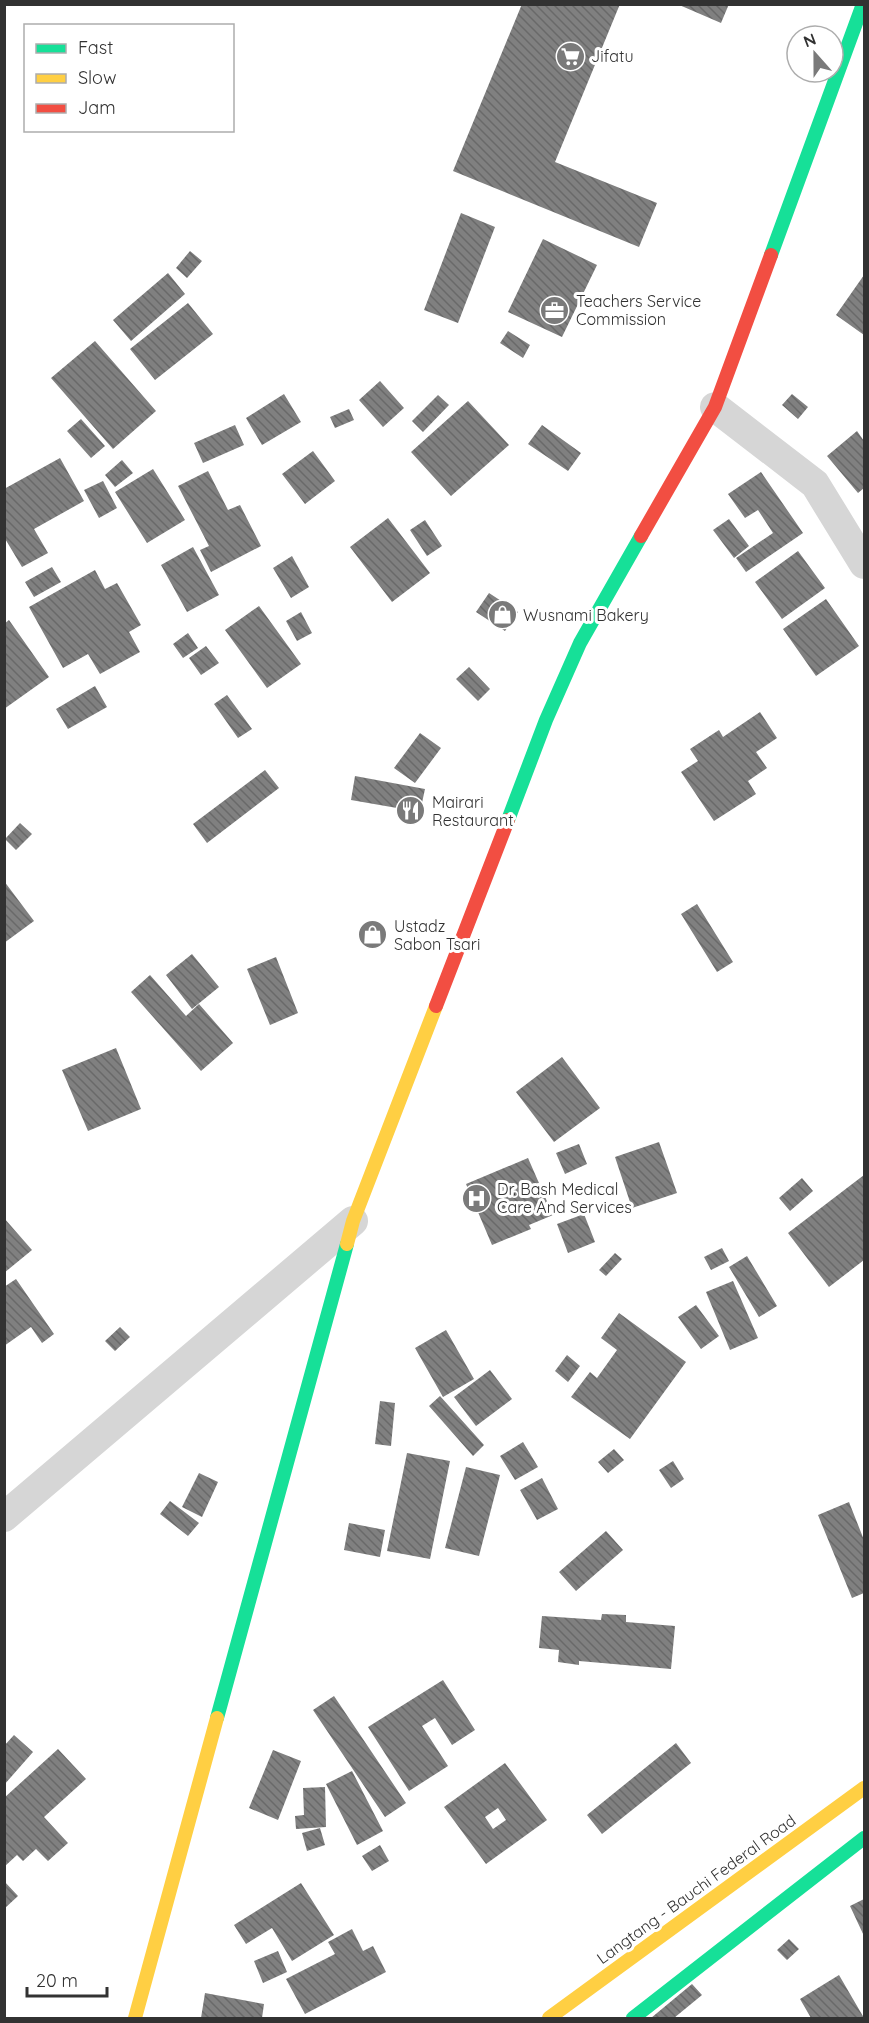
<svg xmlns="http://www.w3.org/2000/svg" width="869" height="2023" viewBox="0 0 869 2023" font-family="Quicksand,sans-serif">
<style>
.building{fill:url(#building-back-hatch);fill-rule:evenodd}
.lines{fill:none;stroke-linecap:round;stroke-linejoin:round}
.street{stroke:#d6d6d6;stroke-width:30}
.fast{stroke:#16e098;stroke-width:14}
.slow{stroke:#ffcf43;stroke-width:14}
.jam{stroke:#f24e42;stroke-width:14}
.labels{text-anchor:middle;stroke-width:6;stroke-linejoin:round;paint-order:stroke}
.poi-label{font-size:16px;fill:#323232;stroke:#fff;text-anchor:start}
.street-label{font-size:16px;fill:#323232;stroke:#fff}
</style>
<defs>
<pattern id="building-back-hatch" width="6" height="6" patternUnits="userSpaceOnUse" patternTransform="scale(1.5)"><rect width="6" height="6" fill="#808080"/><path d="M-1 5l2 2M0 0l6 6M5-1l2 2" fill="none" stroke="#696969"/></pattern>
</defs>
<rect width="100%" height="100%" fill="#fff"/>
<path class="building" d="M522,4H620L555,162L657,203L639,247L453,171Z
M677,4H729L721,23Z
M461,213L495,227L458,323L424,310Z
M543,239L597,265L562,337L508,312Z
M190,251L202,261L187,278L176,268Z
M168,273L185,294L131,341L113,320Z
M864,275V335L836,315Z
M188,303L213,334L155,380L130,349Z
M508,331L530,345L523,358L500,343Z
M95,341L156,411L113,449L51,378Z
M380,381L404,408L383,427L359,400Z
M284,394L301,422L262,445L246,418Z
M792,394L808,407L798,419L782,405Z
M438,395L449,405L423,432L412,421Z
M468,401L509,445L451,496L411,452Z
M349,409L354,420L335,428L330,417Z
M81,419L105,446L91,458L67,431Z
M235,425L244,445L203,463L194,443Z
M542,425L581,453L568,471L528,444Z
M857,431L864,441V488L858,493L827,456Z
M313,451L335,481L305,504L282,474Z
M60,458L84,501L34,529L48,553L22,567L4,537V489Z
M122,460L133,473L115,487L105,475Z
M153,469L185,520L147,543L115,492Z
M208,471L228,510L240,505L261,546L211,572L200,550L209,546L178,486Z
M761,472L803,533L746,572L736,558L773,533L758,510L745,518L728,494Z
M103,481L117,508L99,518L84,490Z
M388,518L430,573L392,602L350,547Z
M729,519L749,546L734,558L713,530Z
M425,520L442,546L427,556L410,530Z
M193,547L219,595L187,612L161,565Z
M798,551L825,588L782,619L755,582Z
M292,556L309,587L291,598L273,568Z
M52,567L61,582L34,597L25,582Z
M95,570L105,589L117,583L141,625L129,632L140,652L100,674L88,654L63,668L29,607Z
M489,593L518,612L505,631L476,612Z
M826,599L859,646L816,676L783,629Z
M259,606L301,664L267,688L225,630Z
M301,612L312,633L297,641L286,621Z
M9,620L49,677L4,709V624Z
M188,633L198,648L183,658L173,644Z
M206,646L219,663L201,675L189,658Z
M469,667L490,689L478,701L456,679Z
M95,686L107,707L68,729L56,709Z
M227,695L252,729L238,738L214,704Z
M760,712L777,738L756,752L767,768L748,781L756,794L714,821L681,772L698,761L690,749L719,730L723,737Z
M420,733L441,748L415,783L394,768Z
M265,770L279,788L207,843L193,824Z
M355,776L425,789L420,812L351,800Z
M20,823L32,834L16,850L5,839Z
M4,881L34,921L4,943Z
M697,904L733,962L717,972L681,914Z
M192,954L219,987L192,1009L166,975Z
M276,957L298,1013L270,1025L247,969Z
M150,975L186,1016L199,1004L233,1043L201,1071L131,992Z
M116,1048L141,1109L88,1131L62,1070Z
M562,1057L600,1108L554,1142L516,1092Z
M659,1142L677,1193L632,1208L615,1157Z
M579,1144L587,1164L565,1174L556,1153Z
M528,1158L553,1215L529,1225L531,1229L492,1245L466,1184Z
M864,1175V1260L829,1287L788,1233Z
M802,1178L813,1191L790,1211L779,1198Z
M584,1214L595,1242L568,1253L557,1224Z
M4,1218L32,1250L4,1273Z
M722,1248L729,1261L711,1270L704,1257Z
M615,1253L622,1259L606,1276L599,1270Z
M747,1256L777,1306L759,1317L729,1267Z
M16,1279L54,1334L42,1343L31,1327L4,1346V1287Z
M733,1281L758,1338L730,1350L706,1292Z
M696,1305L719,1336L701,1349L678,1317Z
M619,1313L686,1362L630,1439L571,1397L590,1372L597,1378L617,1350L601,1338Z
M120,1327L130,1337L115,1351L105,1341Z
M446,1330L474,1379L443,1397L415,1348Z
M567,1355L580,1366L568,1382L555,1371Z
M490,1370L512,1399L476,1426L454,1397Z
M440,1396L484,1445L473,1456L429,1406Z
M380,1401L395,1403L391,1446L375,1444Z
M523,1442L538,1467L515,1480L500,1456Z
M614,1449L624,1460L608,1473L598,1462Z
M407,1453L450,1461L430,1559L387,1551Z
M673,1461L684,1479L671,1488L659,1470Z
M466,1467L500,1475L479,1556L445,1548Z
M199,1473L218,1482L202,1517L182,1507Z
M542,1478L558,1509L537,1520L520,1490Z
M170,1501L199,1523L188,1536L160,1514Z
M849,1502L864,1540V1593L852,1598L818,1515Z
M349,1523L385,1530L380,1557L344,1550Z
M606,1531L623,1550L576,1591L559,1572Z
M602,1614L626,1615V1622L675,1626L671,1669L579,1661V1665L558,1662L559,1650L539,1648L542,1616L601,1620Z
M443,1680L475,1730L452,1745L435,1718L422,1726L448,1766L409,1791L368,1727Z
M334,1696L406,1803L385,1817L313,1710Z
M14,1735L33,1752L4,1785V1746Z
M676,1743L691,1763L602,1834L587,1815Z
M58,1749L86,1779L44,1817L68,1843L48,1861L36,1849L23,1861L17,1855L4,1867V1798Z
M273,1750L301,1761L278,1820L249,1808Z
M505,1763L547,1820L486,1864L444,1807ZM498,1808L506,1820L493,1829L485,1817Z
M352,1771L383,1831L357,1845L326,1784Z
M325,1787L326,1827L296,1829L295,1816L304,1815L303,1788Z
M320,1828L325,1845L307,1851L302,1833Z
M380,1845L389,1861L372,1871L362,1856Z
M4,1881L18,1896L4,1909Z
M301,1883L334,1935L292,1961L272,1928L246,1944L234,1925Z
M864,1899V1936L850,1906Z
M352,1929L363,1951L373,1946L386,1972L305,2014L286,1979L335,1954L328,1942Z
M789,1939L799,1949L787,1960L777,1950Z
M278,1951L287,1972L263,1983L254,1961Z
M839,1975L864,2018H811L800,1999Z
M692,1984L702,1995L674,2018H651Z
M205,1993L264,2004L262,2018H201Z"/>
<g class="lines">
<path class="street" d="M715,407L815,484L864,564
M4,1517L353,1221"/>
<path class="fast" d="M771,255L863,4
M508,820L546,720L580,643L641,536
M217,1718L347,1244
M633,2018L864,1838"/>
<path class="slow" d="M347,1244L353,1221L436,1006
M135,2018L217,1718
M549,2018L864,1788"/>
<path class="jam" d="M641,536L715,407L771,255
M436,1006L508,820"/>
</g>
<defs>
<symbol id="supermarket-disc" viewBox="-11 -11 22 22"><circle r="9.5" fill="#7a7a7a" stroke="#fff"/><path d="M-6-5.5h2.5l.6 2H6L4.5 2H-2.5L-4.4-4H-6ZM-1.5 3.2a1.3 1.3 0 1 0 .1 0ZM3 3.2a1.3 1.3 0 1 0 .1 0Z" fill="#fff"/></symbol>
<symbol id="office-disc" viewBox="-11 -11 22 22"><circle r="9.5" fill="#7a7a7a" stroke="#fff"/><path d="M-6-3h4V-5.5h4V-3h4V5H-6ZM-1-4.5V-3h2v-1.5ZM-6 0V1H6V0Z" fill="#fff"/></symbol>
<symbol id="shop-disc" viewBox="-11 -11 22 22"><circle r="9.5" fill="#7a7a7a" stroke="#fff"/><path d="M-5-2.5h2.3a2.7 3.5 0 0 1 5.4 0H5L5.5 6h-11ZM-1.5-2.5h3a1.5 2.3 0 0 0-3 0Z" fill="#fff"/></symbol>
<symbol id="restaurant-disc" viewBox="-11 -11 22 22"><circle r="9.5" fill="#7a7a7a" stroke="#fff"/><path d="M-5-6h1v4h1v-4h1v4h1v-4h1v5L-1.5 .5V6h-2V.5L-5-1ZM5-6V6H3V1.5H1.5Q1.5-4 5-6Z" fill="#fff"/></symbol>
<symbol id="hospital-disc" viewBox="-11 -11 22 22"><circle r="9.5" fill="#7a7a7a" stroke="#fff"/><path d="M-5-5h3v3.5h4V-5h3V5h-3V1.5h-4V5h-3Z" fill="#fff"/></symbol>
</defs>
<g fill-rule="evenodd">
<use href="#supermarket-disc" x="554" y="40" width="33" height="33"/>
<use href="#office-disc" x="538" y="294" width="33" height="33"/>
<use href="#shop-disc" x="486" y="598" width="33" height="33"/>
<use href="#restaurant-disc" x="394" y="794" width="33" height="33"/>
<use href="#shop-disc" x="356" y="918" width="33" height="33"/>
<use href="#hospital-disc" x="460" y="1182" width="33" height="33"/>
</g>
<g class="labels">
<g class="poi-label">
<text x="591" y="62">Jifatu</text>
<text x="576" y="307">Teachers Service<tspan x="576" dy="18">Commission</tspan></text>
<text x="523" y="621">Wusnami Bakery</text>
<text x="432" y="808">Mairari<tspan x="432" dy="18">Restaurant</tspan></text>
<text x="394" y="932">Ustadz<tspan x="394" dy="18">Sabon Tsari</tspan></text>
<text x="497" y="1195">Dr. Bash Medical<tspan x="497" dy="18">Care And Services</tspan></text>
</g>
<g class="street-label">
<text transform="translate(696 1889) rotate(-36)" y="6">Langtang - Bauchi Federal Road</text>
</g>
</g>
<rect width="869" height="2023" fill="none" stroke="#323232" stroke-width="12"/>
<rect x="24" y="24" width="210" height="108" fill="#ffffff" stroke="#adadad" stroke-width="1.5"/>
<rect x="36" y="44" width="30" height="9" fill="#16e098" stroke="#adadad" stroke-width="1.5"/>
<text x="78" y="54" font-size="18" fill="#323232">Fast</text>
<rect x="36" y="74" width="30" height="9" fill="#ffcf43" stroke="#adadad" stroke-width="1.5"/>
<text x="78" y="84" font-size="18" fill="#323232">Slow</text>
<rect x="36" y="104" width="30" height="9" fill="#f24e42" stroke="#adadad" stroke-width="1.5"/>
<text x="78" y="114" font-size="18" fill="#323232">Jam</text>
<g transform="translate(815 54) rotate(339)"><circle r="28" fill="#ffffff" stroke="#adadad" stroke-width="1.5"/>
<path d="M0-4.5L10 22L0 15L-10 22Z" fill="#7a7a7a"/>
<text y="-9" font-size="16" font-weight="bold" text-anchor="middle" fill="#323232">N</text>
</g>
<path d="M27 1987v9h80v-9" fill="none" stroke="#323232" stroke-width="3"/>
<text x="36" y="1987" font-size="18" fill="#323232" stroke="#ffffff" stroke-width="4.5" paint-order="stroke">20 m</text>
</svg>
